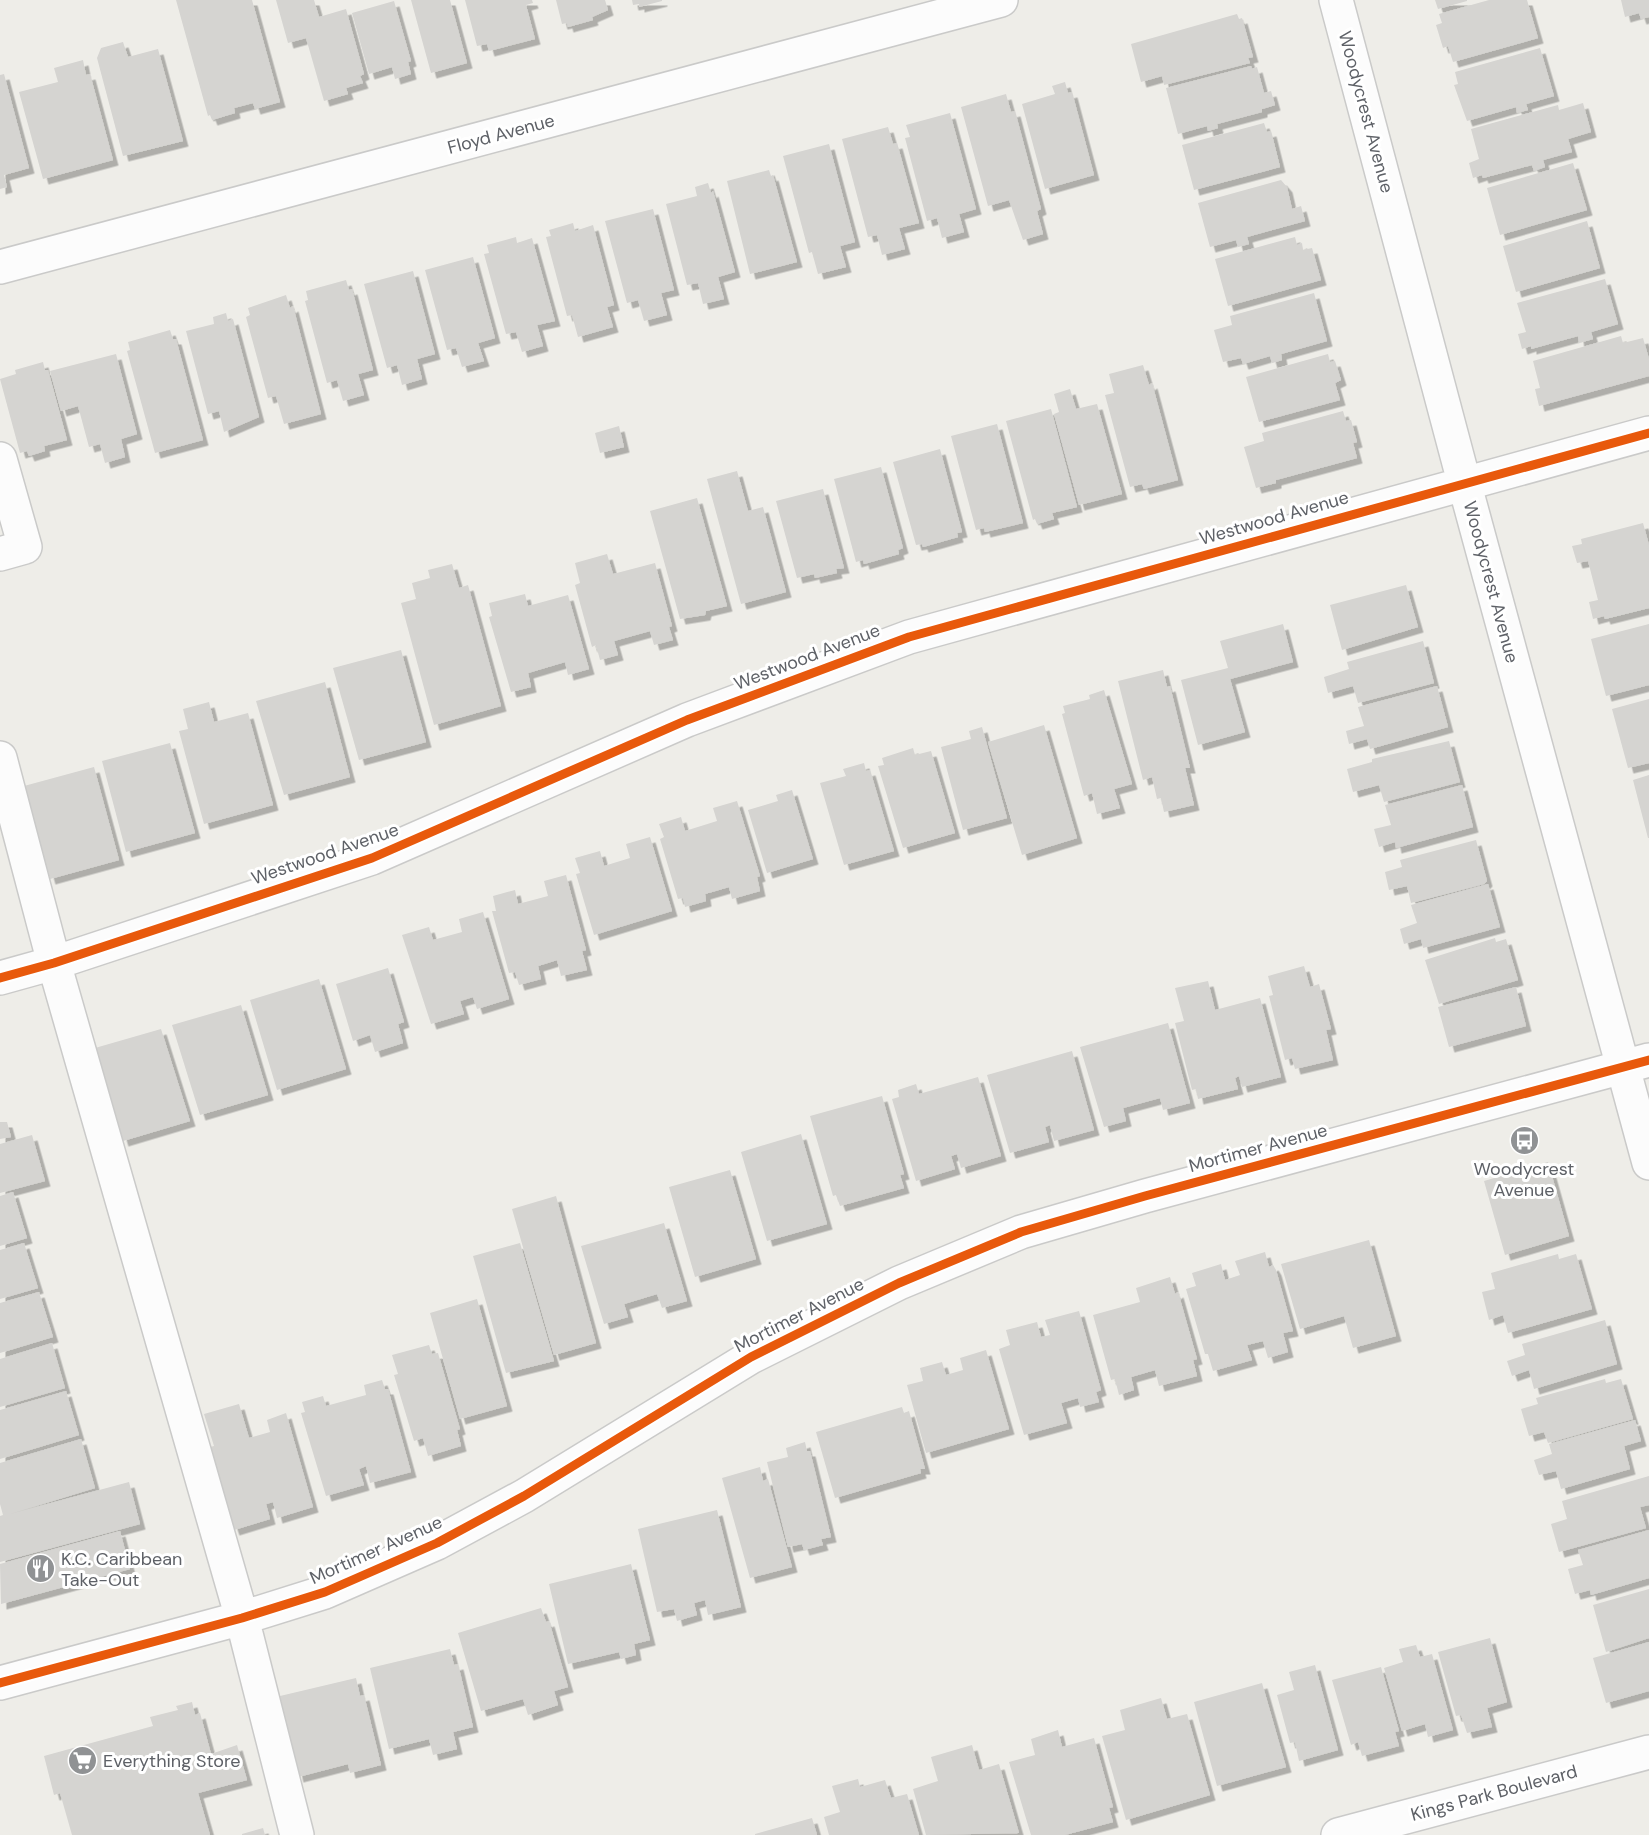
<svg xmlns="http://www.w3.org/2000/svg" width="1649" height="1835" viewBox="0 0 1649 1835" font-family="'DM Sans',sans-serif">
<style>
.building{fill:#d5d4d1;filter:url(#shadow)}
.lines{fill:none;stroke-linecap:round;stroke-linejoin:round}
.minor-casing{stroke:#cacac9;stroke-width:36}
.minor{stroke:#fcfcfc;stroke-width:33}
.cycleway-casing{stroke:#fff;stroke-width:13}
.cycleway{stroke:#e8590c;stroke-width:9}
.labels{text-anchor:middle;stroke-width:6;stroke-linejoin:round;paint-order:stroke}
.street-label{font-size:18px;fill:#5e6167;stroke:#fff}
.poi-label{font-size:18px;fill:#5e6167;stroke:#fff;text-anchor:start}
</style>
<defs>
<filter id="shadow"><feDropShadow dx="5.5" dy="5.5" stdDeviation="0" flood-color="#0004"/></filter>
</defs>
<rect width="100%" height="100%" fill="#eeede8"/>
<path class="building" d="M176,0H252L280,102L255,109L253,103L234,108L235,113L212,120L210,115L208,116Z
M276,0H314L319,17L346,9L364,74L360,76L363,83L346,88L348,94L324,101L306,38L288,43Z
M411,0H450L467,63L431,73Z
M465,0H532L533,3L526,5L535,39L489,51L487,44L477,46Z
M556,0H605L608,10L592,17L593,20L568,27L567,23L562,24Z
M632,0H662V1L639,7V4L633,5Z
M1435,0H1467V1L1438,9Z
M1489,0H1527L1538,38L1453,62L1448,46L1443,48L1436,25L1442,23L1439,14Z
M1621,0H1649V17L1641,19L1639,13L1625,17Z
M394,1L411,61L408,62L411,74L395,79L392,67L369,74L352,13Z
M1237,14L1239,19L1242,18L1253,57L1248,58L1250,63L1164,85L1162,76L1141,82L1131,44Z
M123,42L128,57L158,49L183,141L123,156L97,58L101,48Z
M1540,48L1554,96L1526,104L1528,110L1517,113L1516,107L1467,121L1454,85L1458,84L1455,72Z
M83,60L86,75L90,74L113,160L43,179L19,92L58,82L54,68Z
M1251,66L1252,69L1257,67L1264,93L1271,91L1275,105L1262,109V112L1217,124L1218,128L1208,131L1207,126L1178,134L1166,88Z
M4,74L29,168L4,175L7,187L0,189V75Z
M1065,82L1068,93L1072,92L1094,175L1045,189L1022,104L1055,94L1052,86Z
M1006,94L1011,112L1015,111L1041,209L1037,211L1043,234L1023,240L1009,200L988,206L961,107Z
M1583,103L1591,132L1568,139L1572,152L1543,160L1545,167L1534,171L1532,165L1483,178L1482,175L1473,178L1469,163L1479,159L1471,129L1558,105L1559,110Z
M950,113L976,209L959,214L964,232L942,238L937,218L927,221L905,138L910,137L906,125Z
M1264,123L1267,132L1271,131L1280,167L1194,190L1182,145Z
M888,127L893,144L897,143L919,223L899,228L905,249L882,255L877,235L868,237L842,139Z
M829,144L855,242L840,246L846,267L818,274L812,252L809,253L783,156Z
M1573,163L1587,210L1500,235L1487,188Z
M769,170L771,176L773,175L797,262L750,274L727,181Z
M1281,180L1287,187L1292,209L1301,206L1305,221L1247,237L1249,244L1238,247L1236,240L1210,247L1198,203Z
M708,183L711,193L713,191L735,272L718,277L724,299L703,304L698,283L687,285L666,204L697,196L695,187Z
M653,209L674,290L661,293L667,315L644,321L638,300L627,303L605,221Z
M1587,221L1600,268L1516,292L1503,246Z
M573,223L575,231L593,225L614,305L607,307L613,327L578,337L572,315L567,316L546,237L551,236L549,230Z
M516,237L517,243L532,238L555,321L537,325L543,346L522,352L516,332L506,334L484,254L489,253L487,245Z
M1295,237L1297,245L1302,243L1303,250L1312,248L1321,280L1228,306L1215,259Z
M473,257L495,338L478,343L484,361L462,367L456,348L447,350L425,270Z
M413,271L435,354L417,359L422,379L402,385L397,365L387,368L364,284Z
M1605,279L1618,324L1591,332L1593,339L1579,343L1578,336L1531,349V346L1522,349L1518,334L1526,332L1517,303Z
M346,280L349,290L352,289L373,370L358,374L364,395L343,401L337,380L327,383L305,301L308,300L306,291Z
M1314,293L1327,341L1281,354L1282,360L1272,363L1270,356L1243,364L1241,358L1223,362L1214,330L1232,325L1230,316Z
M286,295L290,308L293,306L321,414L284,424L276,396L268,398L246,317L250,315L248,308Z
M226,313L228,321L233,319L259,417L224,432L219,411L208,414L186,331L214,324L213,317Z
M170,330L173,339H176L203,440L155,453L127,351L130,350L128,342Z
M1621,336L1623,343L1643,338L1649,359V376L1539,406L1535,389L1540,388L1533,361Z
M116,354L137,434L121,439L125,457L105,463L100,444L89,447L78,406L61,411L50,371Z
M1328,354L1330,362L1335,361L1341,380L1335,383L1340,400L1259,422L1246,377Z
M43,362L45,370H48L67,440L44,446L45,451L29,456L27,451L20,453L0,379L16,374L15,370Z
M1143,365L1149,385L1152,383L1178,480L1144,489L1142,484L1130,487L1105,395L1114,393L1109,374Z
M1070,389L1076,409L1097,404L1122,494L1079,505L1054,414L1059,412L1054,394Z
M1051,409L1077,507L1052,513L1054,519L1037,524L1035,519L1033,520L1006,421Z
M1343,411L1346,421L1351,420L1357,442L1353,443L1357,458L1276,480V483L1256,488L1244,447L1264,441L1262,433Z
M997,424L1023,523L985,532L984,528L976,530L951,436Z
M619,426L624,447L600,453L595,433Z
M940,449L962,532L957,533L958,537L923,547L922,544L916,545L893,462Z
M881,467L903,548L898,550L899,554L864,564L863,560L856,562L834,479Z
M737,471L748,511L763,507L786,592L741,604L707,479Z
M823,489L844,568L836,569L837,573L815,578L814,574L797,578L776,501Z
M697,498L727,606L706,611L705,615L680,619L650,511Z
M1643,523L1649,545V608L1605,619L1604,616L1593,619L1589,602L1598,600L1588,561L1577,563L1572,546L1582,544L1581,539Z
M607,554L613,574L655,563L672,626L669,627L673,640L654,645L650,631L614,641L618,655L600,660L596,645L592,647L575,585L580,583L575,563Z
M452,564L459,588L468,585L501,706L434,725L401,603L416,599L412,583L430,578L428,570Z
M1406,585L1418,627L1342,650L1330,605Z
M525,594L528,606L568,595L589,669L568,675L565,662L528,673L531,687L511,692L489,617L492,616L489,603Z
M1283,624L1293,662L1230,679L1245,732L1198,745L1181,680L1228,668L1220,641Z
M1649,624V685L1606,696L1591,639Z
M1423,641L1434,683L1358,703L1353,686L1328,693L1324,677L1349,669L1347,662Z
M401,650L426,742L359,760L333,668Z
M1163,670L1167,687L1170,686L1190,768H1185L1194,805L1164,812L1161,798L1157,799L1152,777L1143,780L1118,681Z
M325,682L350,777L284,795L256,701Z
M1437,686L1448,727L1370,749L1367,739L1349,744L1346,731L1364,726L1358,707Z
M1104,690L1132,784L1114,789L1120,808L1097,814L1092,793L1084,796L1062,714L1065,713L1063,706L1090,699L1089,695Z
M1649,699V763L1628,768L1612,709Z
M209,702L214,722L248,713L273,805L204,824L179,731L188,729L183,709Z
M1044,725L1077,838L1022,855L988,742Z
M982,727L1007,818L963,830L941,747L971,739L969,731Z
M1449,741L1460,782L1384,802L1379,785L1353,792L1347,769L1372,762V759Z
M170,743L195,833L126,852L102,761Z
M913,748L915,755L931,751L955,833L903,848L878,766L884,765L882,758Z
M864,763L866,771L870,770L894,851L844,865L820,783L846,776L843,769Z
M94,767L119,860L50,879L24,786Z
M1649,775V838H1648L1633,780Z
M1462,785L1473,827L1396,848L1395,842L1379,847L1374,829L1391,825L1385,805Z
M792,790L813,859L767,873L748,810L778,801L776,795Z
M737,801L760,876L757,877L760,891L732,899L729,887L705,894L706,901L685,907L683,898L678,899L660,839L664,837L659,824L681,817L685,831L717,821L713,808Z
M650,837L672,911L594,935L576,874L580,873L575,858L600,851L604,866L630,858L626,844Z
M1476,840L1487,881L1484,884L1411,903L1407,886L1389,890L1385,872L1402,867L1400,860Z
M566,875L586,950L582,951L587,970L561,976L557,960L538,966L541,979L519,985L515,972L509,973L492,911H496L493,896L515,890L518,904L548,896L544,881Z
M1488,884L1500,927L1423,948L1421,939L1404,944L1400,929L1417,923L1411,905Z
M483,912L509,999L477,1009L473,997L460,1001L464,1014L431,1024L402,935L429,927L433,940L462,932L459,919Z
M1495,938L1496,942L1506,939L1518,980L1439,1004L1425,960Z
M1304,966L1310,987L1319,984L1331,1029L1326,1030L1333,1060L1295,1069L1292,1058L1285,1060L1269,996L1273,995L1268,976Z
M388,968L404,1022L398,1024L403,1043L375,1052L370,1035L353,1041L336,984Z
M319,979L346,1069L277,1090L250,1000Z
M1208,981L1215,1010L1260,998L1281,1077L1242,1087L1239,1076L1235,1078L1238,1089L1198,1099L1196,1089L1192,1090L1175,1023L1184,1021L1175,988Z
M1516,987L1526,1026L1449,1047L1438,1007Z
M241,1005L268,1095L200,1115L172,1025Z
M1168,1023L1190,1103L1163,1110L1160,1098L1123,1108L1126,1121L1104,1127L1080,1047Z
M161,1029L190,1121L123,1141L95,1048Z
M1072,1051L1094,1130L1054,1141L1050,1125L1045,1127L1049,1142L1010,1153L987,1075Z
M978,1077L1001,1156L961,1168L957,1154L951,1156L955,1169L916,1181L892,1099L899,1097L898,1090L916,1084L919,1094Z
M882,1096L904,1174L900,1175L904,1188L840,1206L836,1195L833,1196L810,1116Z
M0,1122H7L11,1137L0,1139Z
M801,1134L827,1224L767,1241L741,1152Z
M32,1135L45,1181L0,1193V1144Z
M1548,1162L1569,1236L1505,1255L1484,1181Z
M730,1170L756,1259L695,1277L669,1187Z
M13,1192L27,1238L0,1246V1196Z
M556,1196L596,1343L554,1355L512,1209Z
M664,1223L687,1301L662,1308L657,1294L624,1304L628,1317L604,1324L581,1246Z
M1369,1240L1396,1336L1353,1348L1344,1316L1300,1329L1281,1264Z
M24,1243L38,1288L0,1299V1250Z
M520,1243L554,1361L506,1373L473,1256Z
M1265,1252L1269,1267L1273,1265L1276,1270L1293,1331L1283,1333L1288,1352L1268,1358L1263,1341L1247,1345L1252,1360L1213,1371L1208,1354H1205L1186,1289L1196,1286L1192,1273L1221,1264L1225,1280L1240,1275L1235,1261Z
M1558,1254L1559,1259L1576,1254L1592,1309L1508,1333L1503,1315L1489,1320L1482,1292L1495,1289L1491,1273Z
M1170,1277L1175,1294L1178,1292L1197,1359L1193,1360L1197,1376L1159,1386L1155,1370L1131,1377L1134,1390L1119,1395L1115,1379L1111,1380L1093,1315L1140,1302L1136,1288Z
M39,1292L53,1337L0,1353V1303Z
M477,1299L507,1406L460,1419L430,1313Z
M1079,1311L1101,1390L1096,1392L1099,1402L1080,1407L1078,1398L1061,1403L1067,1423L1024,1435L999,1349L1010,1345L1006,1330L1037,1322L1041,1337L1050,1335L1045,1320Z
M1605,1320L1617,1364L1534,1389L1529,1370L1512,1376L1507,1361L1525,1355L1522,1344Z
M52,1343L65,1388L0,1407V1359Z
M429,1345L432,1354L438,1353L460,1429L457,1430L461,1446L428,1456L423,1438L414,1441L394,1375L398,1374L392,1355Z
M986,1350L1009,1429L926,1453L907,1385L923,1381L920,1368L942,1362L946,1375L963,1370L960,1358Z
M1605,1379L1606,1383L1621,1379L1633,1419L1548,1443L1544,1432L1529,1436L1521,1409L1538,1404L1536,1398Z
M382,1380L385,1389H388L411,1472L370,1483L366,1466L359,1469L364,1485L326,1496L301,1413L305,1412L302,1402L323,1396L326,1406L366,1395L364,1385Z
M66,1391L79,1435L0,1459V1410Z
M239,1404L249,1438L270,1432L267,1420L286,1413L313,1507L277,1518L273,1502L266,1504L270,1519L234,1530L206,1448L214,1446L204,1414Z
M902,1407L904,1413L909,1411L925,1469H920L921,1473L835,1498L816,1432Z
M1635,1420L1641,1441L1624,1446L1630,1469L1561,1489L1556,1471L1539,1475L1534,1460L1552,1454L1549,1444Z
M81,1439L95,1488L10,1514L129,1482L140,1524L0,1562V1516L3,1515L0,1504V1463Z
M805,1442L807,1451H810L831,1537L821,1539L823,1545L804,1550L802,1544L788,1547L767,1462L788,1457L786,1448Z
M760,1467L763,1481L768,1479L792,1567L750,1578L722,1478Z
M1649,1476V1505L1640,1507L1646,1528L1559,1552L1551,1524L1567,1519L1562,1501Z
M717,1510L741,1607L708,1615L705,1600L694,1603L697,1615L677,1621L674,1609L657,1612L638,1529Z
M1649,1530V1578L1591,1595L1590,1590L1575,1594L1568,1569L1583,1565L1578,1550Z
M120,1531L130,1569L1,1604L0,1564Z
M631,1564L650,1640L634,1644L636,1655L621,1659L619,1652L568,1664L549,1584Z
M1649,1589V1638L1606,1652L1593,1605Z
M541,1608L546,1622L549,1621L568,1687L554,1691L558,1705L528,1715L523,1699L481,1711L458,1633Z
M1490,1638L1507,1702L1487,1708L1492,1727L1467,1733L1461,1715L1456,1716L1438,1652Z
M1649,1642V1691L1606,1703L1593,1658Z
M1416,1645L1420,1657L1432,1654L1453,1730L1428,1737L1425,1724L1402,1731L1384,1668L1403,1662L1399,1649Z
M450,1649L454,1665L458,1664L473,1727L453,1732L457,1749L433,1755L429,1739L389,1749L370,1668Z
M1315,1665L1338,1750L1299,1761L1295,1742L1290,1743L1277,1695L1294,1690L1289,1672Z
M1381,1667L1399,1731L1395,1732L1399,1746L1362,1756L1358,1742L1351,1745L1332,1680Z
M356,1678L360,1696L364,1695L381,1765L350,1773L348,1764L298,1777L280,1696Z
M1262,1683L1286,1767L1217,1786L1194,1702Z
M1161,1698L1167,1719L1187,1714L1210,1795L1126,1820L1102,1736L1125,1730L1120,1710Z
M192,1702L195,1715L200,1713L211,1754L237,1745L247,1780L198,1793L210,1835H72L60,1793L54,1795L44,1756L153,1726L150,1717L178,1710L176,1706Z
M1058,1730L1062,1747L1094,1738L1113,1807L1109,1808L1113,1822L1065,1835H1031L1009,1762L1035,1755L1031,1739Z
M972,1745L979,1770L999,1764L1019,1833L926,1835L913,1789L938,1781L931,1757Z
M858,1779L860,1787L885,1780L891,1798L907,1794L919,1835H829L824,1817L840,1812L832,1786Z
M812,1818L817,1835H755V1834Z
M263,1828L265,1835H242V1834Z"/>
<g class="lines">
<defs>
<path id="minor" d="M1336,0L1464,482L1649,1163
M0,267L1001,0
M0,459L25,547L0,554
M0,758L54,963L242,1618L297,1835
M0,978L54,963L372,858L687,720L909,637L1649,433
M0,1683L242,1618L325,1592L437,1543L524,1496L751,1357L899,1283L1021,1232L1145,1196L1649,1060
M1338,1835L1649,1752"/>
</defs>
<use href="#minor" class="minor-casing"/>
<use href="#minor" class="minor"/>
<defs>
<path id="cycleway" d="M0,978L54,963L372,858L687,720L909,637L1649,433
M0,1683L242,1618L325,1592L437,1543L524,1496L751,1357L899,1283L1021,1232L1145,1196L1649,1060"/>
</defs>
<use href="#cycleway" class="cycleway-casing"/>
<use href="#cycleway" class="cycleway"/>
</g>
<defs>
<symbol id="bus-disc" viewBox="-11 -11 22 22"><circle r="9.5" fill="#909294" stroke="#fff"/><path d="M-5-6H5V4H4V6H2V4H-2V6H-4V4H-5ZM-3.5-4V0h7V-4ZM-3.5 1.2v1.5H-2V1.2ZM2 1.2v1.5H3.5V1.2Z" fill="#fff"/></symbol>
<symbol id="restaurant-disc" viewBox="-11 -11 22 22"><circle r="9.5" fill="#909294" stroke="#fff"/><path d="M-5-6h1v4h1v-4h1v4h1v-4h1v5L-1.5 .5V6h-2V.5L-5-1ZM5-6V6H3V1.5H1.5Q1.5-4 5-6Z" fill="#fff"/></symbol>
<symbol id="supermarket-disc" viewBox="-11 -11 22 22"><circle r="9.5" fill="#909294" stroke="#fff"/><path d="M-6-5.5h2.5l.6 2H6L4.5 2H-2.5L-4.4-4H-6ZM-1.5 3.2a1.3 1.3 0 1 0 .1 0ZM3 3.2a1.3 1.3 0 1 0 .1 0Z" fill="#fff"/></symbol>
</defs>
<g fill-rule="evenodd">
<use href="#bus-disc" x="1508" y="1124" width="33" height="33"/>
<use href="#restaurant-disc" x="24" y="1552" width="33" height="33"/>
<use href="#supermarket-disc" x="66" y="1744" width="33" height="33"/>
</g>
<g class="labels">
<g class="street-label">
<text transform="translate(1366 112) rotate(75)" y="6">Woodycrest Avenue</text>
<text transform="translate(501 134) rotate(-15)" y="6">Floyd Avenue</text>
<text transform="translate(1274 518) rotate(-16)" y="6">Westwood Avenue</text>
<text transform="translate(1491 582) rotate(75)" y="6">Woodycrest Avenue</text>
<text transform="translate(807 657) rotate(-21)" y="6">Westwood Avenue</text>
<text transform="translate(325 854) rotate(-19)" y="6">Westwood Avenue</text>
<text transform="translate(1258 1148) rotate(-15)" y="6">Mortimer Avenue</text>
<text transform="translate(799 1315) rotate(-27)" y="6">Mortimer Avenue</text>
<text transform="translate(376 1550) rotate(-24)" y="6">Mortimer Avenue</text>
<text transform="translate(1494 1793) rotate(-15)" y="6">Kings Park Boulevard</text>
</g>
<g class="poi-label">
<text x="1524" y="1175" text-anchor="middle">Woodycrest<tspan x="1524" dy="21">Avenue</tspan></text>
<text x="61" y="1565">K.C. Caribbean<tspan x="61" dy="21">Take-Out</tspan></text>
<text x="103" y="1767">Everything Store</text>
</g>
</g>
</svg>
